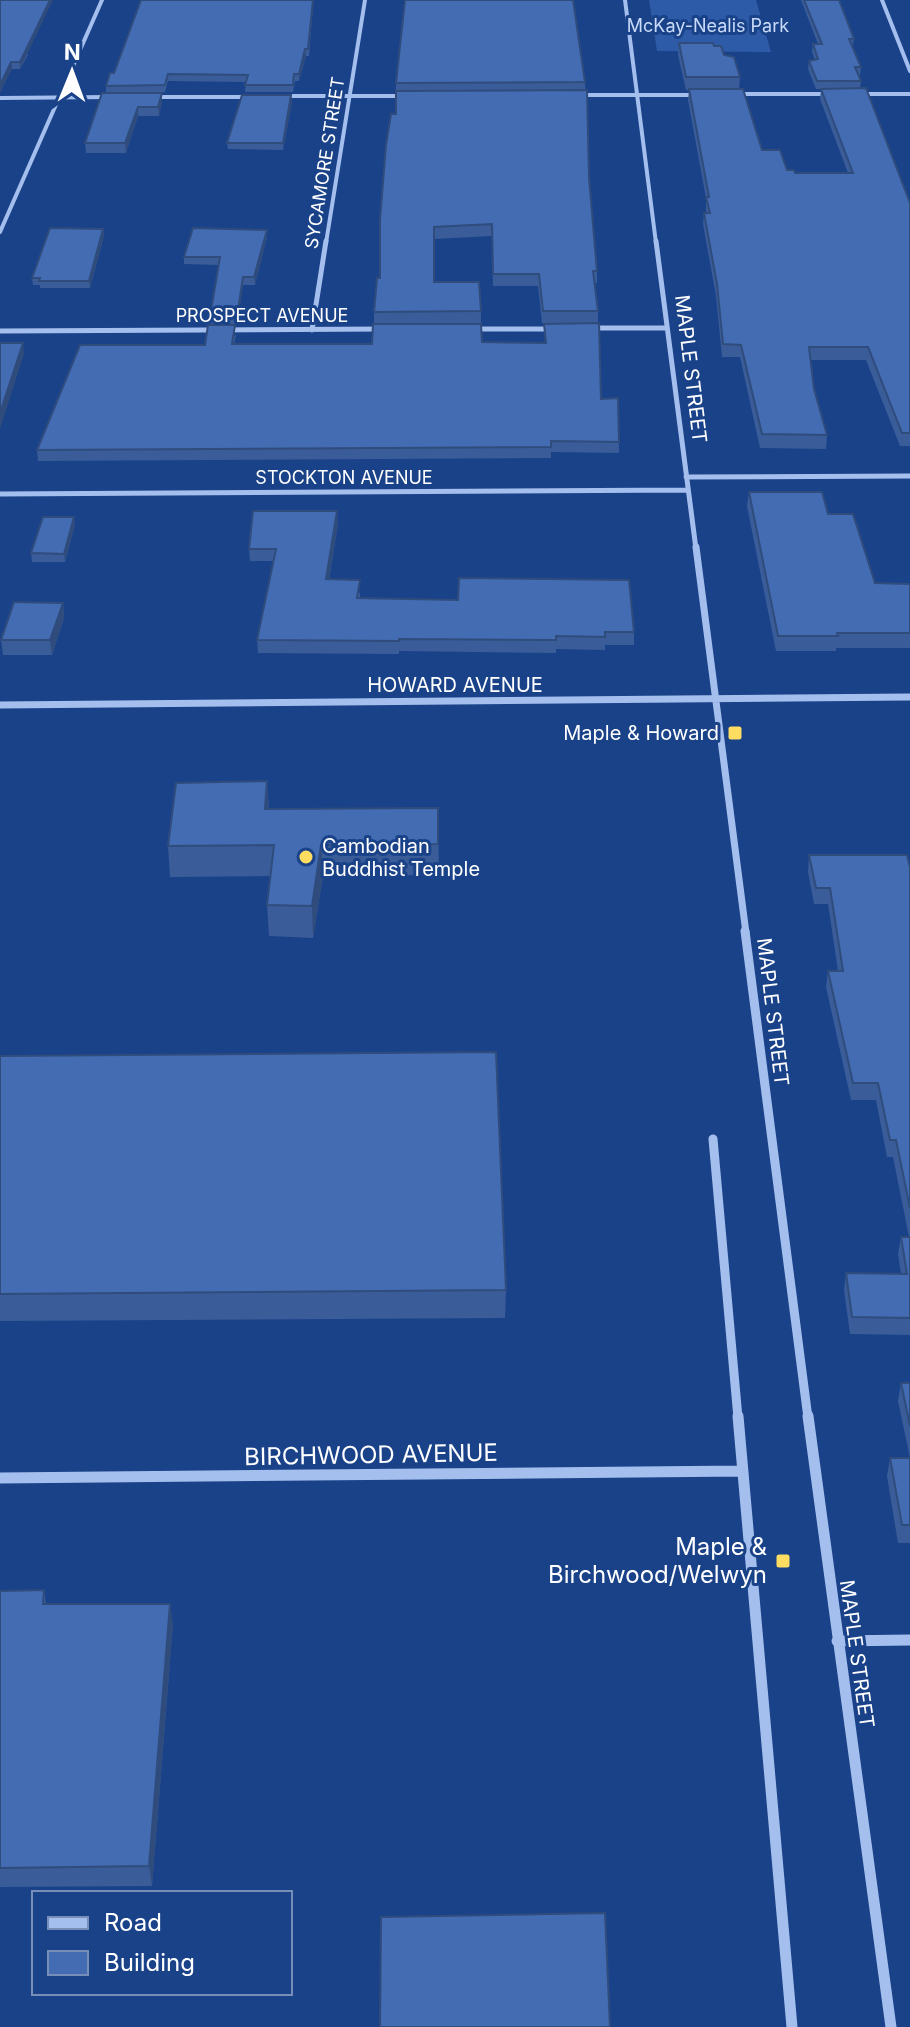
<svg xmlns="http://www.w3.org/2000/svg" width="910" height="2027" viewBox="0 0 910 2027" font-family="Inter,sans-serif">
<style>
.green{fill:#2d5ba7}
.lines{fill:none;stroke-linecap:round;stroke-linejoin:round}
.street-far4{stroke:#a4bfed;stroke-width:4}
.street-far3{stroke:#a4bfed;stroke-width:5}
.street-far2{stroke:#a4bfed;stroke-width:7}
.street-far1{stroke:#a4bfed;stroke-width:9}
.street{stroke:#a4bfed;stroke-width:11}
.wall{fill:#3a5d99}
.shaded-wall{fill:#2f4c7d}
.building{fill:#436cb2;stroke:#2f4c7d;stroke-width:2}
.poi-dot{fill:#ffdd60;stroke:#1a4289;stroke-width:3}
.labels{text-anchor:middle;stroke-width:6;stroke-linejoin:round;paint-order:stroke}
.far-park-label{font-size:18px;fill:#c9dbf9;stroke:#1a4289}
.far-street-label{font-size:18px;fill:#fff;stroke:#1a4289}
.street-label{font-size:20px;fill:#fff;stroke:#1a4289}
.poi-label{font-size:20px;fill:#fff;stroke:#1a4289;text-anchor:end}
.near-street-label{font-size:24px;fill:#fff;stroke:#1a4289}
.near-poi-label{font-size:24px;fill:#fff;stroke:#1a4289;text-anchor:end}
</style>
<rect width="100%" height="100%" fill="#1a4289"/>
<path class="green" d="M649,0H756L771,52L657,51Z"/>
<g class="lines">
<path class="street-far4" d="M625,0L656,243
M882,0L910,71
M737,94H831
M857,94H910
M577,95H699
M281,96H403
M153,97H251
M0,98L111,97
M0,232L102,0
M326,243L365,0"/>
<path class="street-far3" d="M656,241L696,549
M589,328H667
M473,329H551
M312,330L326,241
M0,331L383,329
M686,477L910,476
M0,494L688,490"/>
<path class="street-far2" d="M696,547L746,933
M0,705L910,697"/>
<path class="street-far1" d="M745,931L808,1418
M713,1139L738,1418"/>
<path class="street" d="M738,1416L792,2027
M808,1416L891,2027
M0,1478L742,1471
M837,1641L910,1640"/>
</g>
<path class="wall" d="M0,0L28,55L20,69H12Z
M801,0H839L854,39L852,47L861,67L860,75H859L861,81L860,88L910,203V446H900L866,360H810L814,389L827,435L826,449L760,448L740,357H722L716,296L703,224L704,213H706V198L688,100L689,90H686L678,55L679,43L714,46L724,55L740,77L739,89L762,150L787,170L795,173H848L820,99L821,89H816L808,69L809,61L815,60L812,52L813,44H818Z
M313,6L309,56H306L299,81H295L293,92H245L246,82L168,81L165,92L106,93V86L114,73Z
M585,82L589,178L597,271V283H595L598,311V323H542L538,286H493L492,236L434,239V282L481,311V323L374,324V312L380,278L396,114V83Z
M102,93L162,102L159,116H138L126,153H86L85,143Z
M292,102L283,150L228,149L227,143Z
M103,229L104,236L90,288H40V285H33L32,278Z
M267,230V237L255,285H243L237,324L211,325L210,317L219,265L184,264V257Z
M544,324L601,399L619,442V453L551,452V458L38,461L37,450L205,345L236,335L234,344L545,343Z
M749,492L828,514L875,583L910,584V648H836V651H776L747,506Z
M338,524L329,580L360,593V598L634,632V645H605V650L556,649V653L399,651V654L258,653L257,640L273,561H250L249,549Z
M75,525L65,562H32L31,553Z
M63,603L64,618L52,655H3L1,640Z
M267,781L269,809L438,808L439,875L323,876L313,938L269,936L267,905L270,876L170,877L168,846Z
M809,855L910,867V1335L850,1334L844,1290L846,1273L901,1274L898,1254L901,1237H909L893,1157H887L876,1100H851L826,987L828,971H838L828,904H814L808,872Z
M0,1056L506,1290L505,1318L0,1321Z
M901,1383H910V1543H898L887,1476L890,1458H910L898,1401Z
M44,1590L46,1604L173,1624L152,1886L0,1887V1591Z"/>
<path class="shaded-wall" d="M50,0H53L20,69V62Z
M305,49L306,56L299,81V74Z
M11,62L12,69L0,93V85Z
M162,93V102L159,116L158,107Z
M291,95L292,102L283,150V143Z
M138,107V116L126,153L125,143Z
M103,229L104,236L90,288L89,281Z
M267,230V237L255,285L254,277Z
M243,277V285L237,324V317Z
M23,343L24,354L0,429V413Z
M337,511L338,524L327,592L326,579Z
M74,517L75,525L65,562L64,554Z
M63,603L64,618L52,655L50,640Z
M267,781L269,812L265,809Z
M321,845L323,876L313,938L312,906Z
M170,1604L173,1624L152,1886L149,1866Z"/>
<path class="building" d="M0,0H50L20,62H11L0,85Z
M141,0H313L308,49H305L299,74H294L293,85H245L248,75L168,74L165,85L106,86L110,73H114Z
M405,0H573L585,82L396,83Z
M804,0H839L854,39H849L861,67H855L861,81H817L809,61L818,59L813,44H822Z
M679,43H713L714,46H721L724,55L734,57L740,77H686Z
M866,88L910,203V433H902L868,347H809L814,389L827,435L762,434L741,345L723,344L717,284L704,213H710L706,197H709L689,89H743L762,150H780L787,170H794L795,173H853L821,89Z
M587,90L589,178L597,271H593L598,311H543L539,274H493L492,224L434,227V282H479L481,311L374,312L377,278H380V220L386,145L391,114H396V91Z
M102,93H162L158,107H138L125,143H85Z
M242,95H291L283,143H227Z
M50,228L103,229L89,281H39L40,278H32Z
M193,228L267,230L254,277H243L237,317H210L220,257H184Z
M599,323L601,399L618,398L619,442L551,441V447L37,450L80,345H205L208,325H235L232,344H372L373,324H481L482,342L546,343L544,324Z
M0,343H23L0,413Z
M749,492H822L828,514H853L875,583L910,584V633H837L838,636H778Z
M253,511H337L326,579L360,580L357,598L458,600L459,578L629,580L634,632H605V637L556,636V640L399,639V641L257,640L276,549H249Z
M43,517H74L64,554L31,553Z
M14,602L63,603L50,640H1Z
M267,781L265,809L438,808V844L321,845L312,906L267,905L274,845L168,846L176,783Z
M809,855H907L910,867V1208L896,1140H890L878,1083H853L828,971H843L830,888H816Z
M496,1052L506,1290L0,1294V1056Z
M901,1237H910V1318L852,1317L846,1273L907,1274Z
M901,1383H910V1426Z
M890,1458H910V1525H902Z
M44,1590L43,1604H170L149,1866L0,1868V1591Z
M605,1913L610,2027H380L381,1917Z"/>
<g class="poi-dot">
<rect x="727" y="725" width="16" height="16" rx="4"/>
<circle cx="306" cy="857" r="8"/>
<rect x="775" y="1553" width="16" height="16" rx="4"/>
</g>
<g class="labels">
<g class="far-park-label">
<text x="708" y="32">McKay-Nealis Park</text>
</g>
<g class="far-street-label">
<text transform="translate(325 163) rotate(-81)" y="6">SYCAMORE STREET</text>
<text x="262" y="322">PROSPECT AVENUE</text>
<text x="344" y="484">STOCKTON AVENUE</text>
</g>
<g class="street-label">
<text transform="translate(691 369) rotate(83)" y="7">MAPLE STREET</text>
<text x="455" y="692">HOWARD AVENUE</text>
<text transform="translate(773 1012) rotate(83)" y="7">MAPLE STREET</text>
<text transform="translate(857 1654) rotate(82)" y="7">MAPLE STREET</text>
</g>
<g class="poi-label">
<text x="719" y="740">Maple &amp; Howard</text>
<text x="322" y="853" text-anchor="start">Cambodian<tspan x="322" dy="23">Buddhist Temple</tspan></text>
</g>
<g class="near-street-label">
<text transform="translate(371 1455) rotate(-1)" y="8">BIRCHWOOD AVENUE</text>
</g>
<g class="near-poi-label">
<text x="767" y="1555">Maple &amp;<tspan x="767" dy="28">Birchwood/Welwyn</tspan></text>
</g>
</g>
<rect x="32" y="1891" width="260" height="104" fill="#1a4289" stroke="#768eb8" stroke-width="2"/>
<rect x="48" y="1917" width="40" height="12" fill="#a4bfed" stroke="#768eb8" stroke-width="2"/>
<text x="104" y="1931" font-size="24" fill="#ffffff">Road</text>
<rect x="48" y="1951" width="40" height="24" fill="#436cb2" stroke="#768eb8" stroke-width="2"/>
<text x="104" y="1971" font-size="24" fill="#ffffff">Building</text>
<g transform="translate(72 72) rotate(1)" stroke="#1a4289" stroke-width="6" paint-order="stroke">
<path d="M0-6L14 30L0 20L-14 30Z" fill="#ffffff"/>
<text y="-12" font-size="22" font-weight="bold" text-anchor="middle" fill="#ffffff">N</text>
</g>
</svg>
